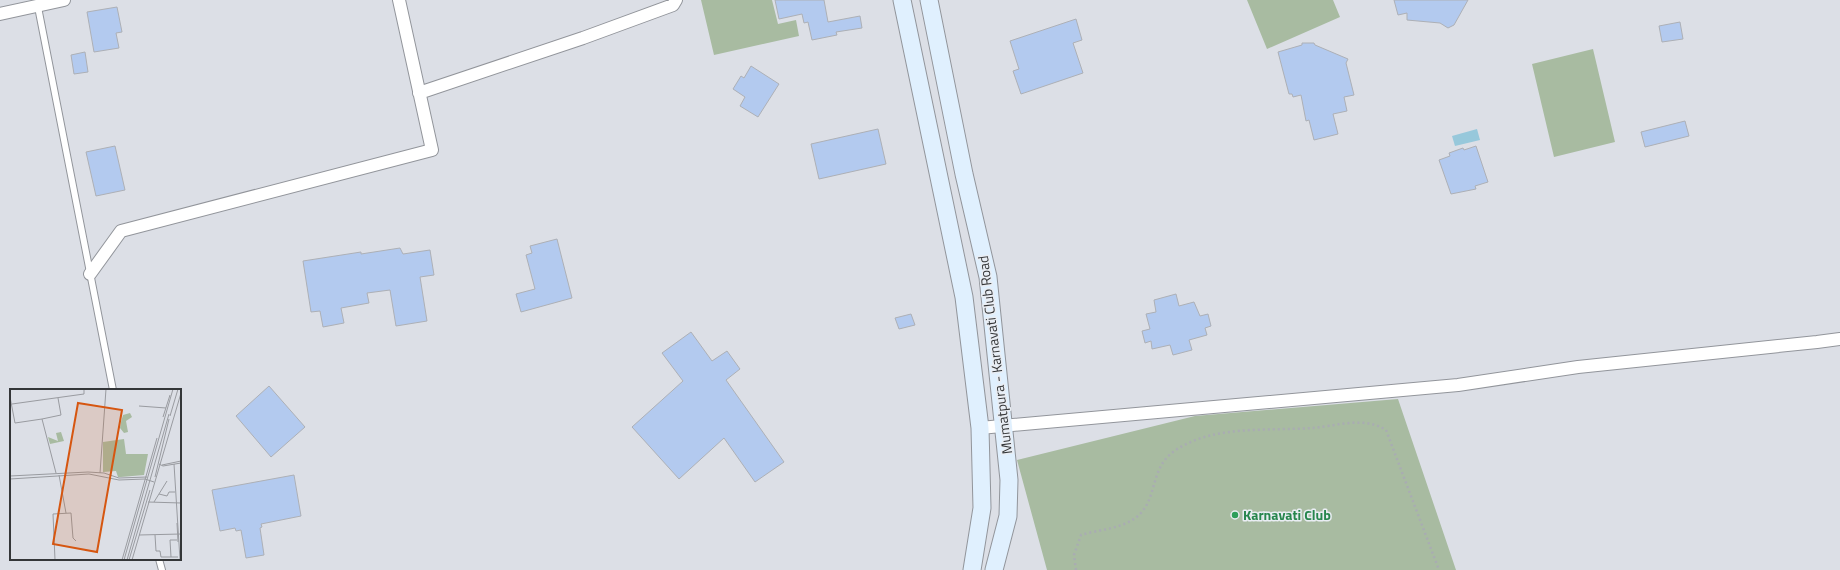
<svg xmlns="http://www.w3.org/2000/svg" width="1840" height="570" viewBox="0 0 1840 570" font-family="'Titillium Web',sans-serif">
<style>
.green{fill:#a8bba1}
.water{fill:#97c8db}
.building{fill:#b3caef;stroke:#adb0b6}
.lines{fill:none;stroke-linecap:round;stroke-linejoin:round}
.lane-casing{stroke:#92959b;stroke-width:8}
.street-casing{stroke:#92959b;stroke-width:14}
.secondary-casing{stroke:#92959b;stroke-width:19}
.path{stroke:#a9acb2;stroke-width:2.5;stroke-dasharray:2 3;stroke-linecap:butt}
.lane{stroke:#fff;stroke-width:6}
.street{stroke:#fff;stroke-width:12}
.secondary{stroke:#e0f0fe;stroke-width:17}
.leisure-dot{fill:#2e9e5b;stroke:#e9edf3;stroke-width:1.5}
.labels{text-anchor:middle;stroke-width:3;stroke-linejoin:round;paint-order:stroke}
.street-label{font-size:14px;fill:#343638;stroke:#e9edf3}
.leisure-label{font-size:14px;font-weight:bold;fill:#27864d;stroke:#e9edf3;text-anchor:start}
.inset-road{fill:none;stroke:#999ba0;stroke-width:1}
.view{fill:#d65610;fill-opacity:0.15;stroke:#d65610;stroke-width:2}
.inset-edge{fill:none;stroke:#343638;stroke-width:2}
</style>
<rect width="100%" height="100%" fill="#dcdfe6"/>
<path class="green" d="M701,0H772L778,24L796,20L799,36L714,55Z
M1247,0H1333L1340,17L1267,49Z
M1593,49L1615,142L1554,157L1532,64Z
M1398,399L1456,570H1047L1017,460L1195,416Z"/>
<path class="water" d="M1477,129L1480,140L1455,146L1452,136Z"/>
<path class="building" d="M775,0H824L828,22L860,16L862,28L836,32L837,35L812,40L808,22L804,23L802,14L779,19Z
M1394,0H1468L1454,25L1448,28L1440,23L1407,20V13L1398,15Z
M117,7L122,32L116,33L119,48L94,52L87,12Z
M1076,19L1082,40L1073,43L1083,73L1021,94L1013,71L1019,69L1010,41Z
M1680,22L1683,39L1662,42L1659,26Z
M1302,43H1314L1315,45L1348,59L1346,63L1354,95L1344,97L1347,111L1333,114L1338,134L1314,140L1309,120L1306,121L1301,95L1293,97L1292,94H1289L1278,52L1302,45Z
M85,52L88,72L74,74L71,55Z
M751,66L779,84L758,117L740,106L745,97L733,89L741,76L744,78Z
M1685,121L1689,136L1645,147L1641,132Z
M878,129L886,164L819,179L811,144Z
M115,146L125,190L96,196L86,152Z
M1476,146L1488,182L1475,186L1476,189L1451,194L1439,160L1450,156L1449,153L1463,148L1464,150Z
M557,239L572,298L521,312L516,294L535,289L526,255L532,253L530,246Z
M400,248L403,254L430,250L434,275L420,277L427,321L396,326L390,290L367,293L369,303L341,308L344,323L323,327L320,311L311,312L303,261L361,252V254Z
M1176,294L1179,306L1194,302L1200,316L1208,314L1211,326L1205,328L1207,335L1189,340L1192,350L1173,355L1170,345L1152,349L1151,341L1145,343L1142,331L1150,329L1146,314L1156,312L1154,300Z
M911,314L915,325L899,329L895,318Z
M691,332L712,361L727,351L740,369L726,380L784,462L755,482L724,438L679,479L632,427L683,381L662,353Z
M269,386L305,427L271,457L236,416Z
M294,475L301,516L261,524L262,527L260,528L264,555L246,558L241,530L236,531L235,528L220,531L212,490Z"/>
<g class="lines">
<defs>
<path id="lane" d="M38,7L113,390
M159,559L162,570"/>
<path id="street" d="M0,14L64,0
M419,93L583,38L673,5L676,0
M90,274L121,231L432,150L399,0
M980,428L1458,385L1578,367L1817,342L1840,339"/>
<path id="secondary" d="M902,0L964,297L980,428L982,508L972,570
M929,0L964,174L988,277L1009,480L1008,516L994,570"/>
</defs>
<use href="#lane" class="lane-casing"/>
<use href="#street" class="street-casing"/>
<use href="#secondary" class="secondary-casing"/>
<path class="path" d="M1076,570L1074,555L1081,535C1100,529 1125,529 1140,514C1159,494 1149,465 1179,448C1217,425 1270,431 1312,428C1336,426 1365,416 1386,430L1439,570"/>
<use href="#lane" class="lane"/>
<use href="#street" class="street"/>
<use href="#secondary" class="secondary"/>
</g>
<circle class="leisure-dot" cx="1235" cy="515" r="4"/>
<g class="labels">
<g class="street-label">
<text transform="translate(995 355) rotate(-97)" y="5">Mumatpura - Karnavati Club Road</text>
</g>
<g class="leisure-label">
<text x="1243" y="520">Karnavati Club</text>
</g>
</g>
<g transform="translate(10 389)">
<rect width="171" height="171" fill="#dcdfe6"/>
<path d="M120,24L122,28L116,32L118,43L114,44L110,39L111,33L113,26ZM51,43L54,52L40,55L38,48L48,52L46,44ZM114,50L116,65H138L134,86L111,88H108L106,82L93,83V53Z" fill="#a8bba1"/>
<path class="inset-road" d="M0,8L5,34L32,30L46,84M2,15L74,5V0M129,17L156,19M160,27L168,0M153,28L160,6M32,30L51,26L48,9M149,75L153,77L171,74M164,75L170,171M152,76L171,72M90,84L96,0M49,86L56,124M0,87L78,83L94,84L109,89L137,88M145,88L159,30M0,90L79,85L109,91L135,90L144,93M149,105L157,107L159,103H165M138,113L171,114M144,113L157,92M167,134L168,153M129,146L171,145M145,146L146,162H150L151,168H168M161,168L160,151H167M45,171L43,125L61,124L63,149L66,152M112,171L147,49M114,171L163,0M117,171L159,25M119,171L140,101M122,171L171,4"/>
<path class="view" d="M68,14L112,21L87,163L43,155Z"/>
<rect width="171" height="171" class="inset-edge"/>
</g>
</svg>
